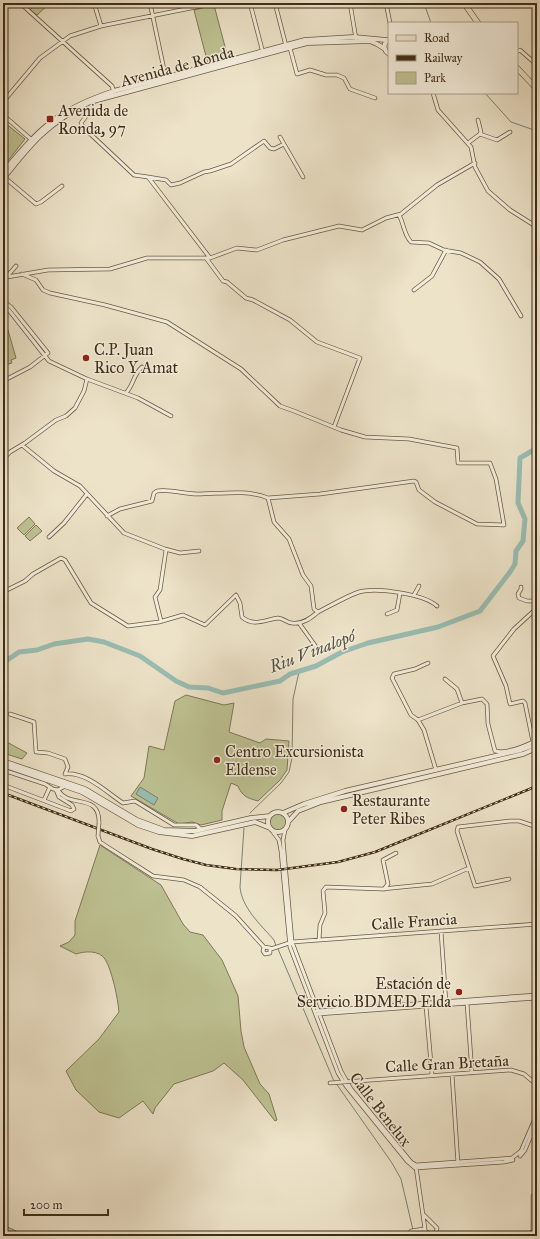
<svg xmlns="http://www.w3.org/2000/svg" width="540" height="1239" viewBox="0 0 540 1239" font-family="'IM FELL Great Primer',serif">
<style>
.green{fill:#bec293;stroke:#7e7856}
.water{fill:#99beb3;stroke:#758475}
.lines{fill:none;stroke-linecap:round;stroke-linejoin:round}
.stream{stroke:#758475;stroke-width:1}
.river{stroke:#99beb3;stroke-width:5}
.minor-casing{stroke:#6a5a44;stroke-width:4.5}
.tertiary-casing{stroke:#6a5a44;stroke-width:5.5}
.primary-casing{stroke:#3f2d18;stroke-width:6}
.minor{stroke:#f3eddc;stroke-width:3}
.tertiary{stroke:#f3eddc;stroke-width:4}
.primary{stroke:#ede3c9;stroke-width:5}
.rail-casing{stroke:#3f2d18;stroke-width:2.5}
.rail{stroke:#f3eddc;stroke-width:1;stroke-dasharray:3;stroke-linecap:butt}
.minor-bridge-casing{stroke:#6a5a44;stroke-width:4.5;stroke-linecap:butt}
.minor-bridge{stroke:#f3eddc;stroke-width:3}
.poi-dot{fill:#8f2418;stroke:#f3eddc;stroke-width:1.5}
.labels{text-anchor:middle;stroke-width:3;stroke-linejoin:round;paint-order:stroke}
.street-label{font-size:16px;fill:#3f2d18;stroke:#f3eddc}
.poi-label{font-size:16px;fill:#3f2d18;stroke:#f3eddc;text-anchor:start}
.water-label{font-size:17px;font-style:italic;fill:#56513f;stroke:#f3eddc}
</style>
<rect width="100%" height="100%" fill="#ede3c9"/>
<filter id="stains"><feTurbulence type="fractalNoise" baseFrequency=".005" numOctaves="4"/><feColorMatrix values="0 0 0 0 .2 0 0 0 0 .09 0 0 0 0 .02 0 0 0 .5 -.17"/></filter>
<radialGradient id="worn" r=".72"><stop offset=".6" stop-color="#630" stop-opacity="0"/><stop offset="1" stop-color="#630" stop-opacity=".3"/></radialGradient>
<path class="green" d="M37,3H50L37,15L30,10Z
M214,5L228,58L208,64L194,10Z
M5,123L25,139L3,167V125Z
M8,330L16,358L11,360L12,363L5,365L6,370L3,371V331Z
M29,517L35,524L24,535L17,528Z
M36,525L42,531L30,541L25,536Z
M186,695L224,705L234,703L229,732L260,743L266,739L289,741L287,770L280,780L258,801C247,798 242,796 238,786L231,783L222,811V820L201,825L192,822L179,824L131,796L144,778L149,746L164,750L175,701Z
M3,740L27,753L22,759L3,753Z
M270 822a8 8 0 1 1 16 0a8 8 0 1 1-16 0Z
M100,845L161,885L183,924L190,932L203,935L222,960L238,996L241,1031L244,1047L260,1084L269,1094L277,1120L275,1121L243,1080L224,1063L213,1071L174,1084L155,1108L153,1114L143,1101L119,1118L99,1112L76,1090L66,1071L99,1039L119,1012C118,999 112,970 105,959C99,950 85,951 76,954L60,946L69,942L75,935V921Z
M3,1225L23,1234L24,1236H3Z"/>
<path class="water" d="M140,787L158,798L154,805L136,794Z"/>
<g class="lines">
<path class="stream" d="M424,3L431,23
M485,93L511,122L537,131
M250,813L281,783L289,772L292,758L293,699L299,672
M244,828L240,887C242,908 260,924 274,940L276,946
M278,949L333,1079L392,1163L401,1179L413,1230"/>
<path class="river" d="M3,663L19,652L37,650L54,644L88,639L104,642L140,656L176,681L189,687L208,688L223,693L280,681L290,674L316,666L342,652L368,643L438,627L480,611L510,572L515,564L516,551L523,541L525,519L518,503L520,458L537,448"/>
<defs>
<path id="minor" d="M20,3L112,86L114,92
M94,3L101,26
M150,3L166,79
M250,3L263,53
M275,3L286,46
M350,3L356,39
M386,3L390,23
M3,8L8,3
M290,48L297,74L310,70L326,75H337L344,78L350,89L375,98
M517,52L520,50L537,65
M433,93L438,110L471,147L475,167L488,191L510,210L537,227
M3,102L40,58L70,36L101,26L216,3
M82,106L87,115L81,123L83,127L134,175L148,177L210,258
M3,115L33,141
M478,120L481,132L480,134
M468,143L480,134L497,140L510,132
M284,144L303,177
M4,177L36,204L41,202L62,186
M148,177L166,180L171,185L180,183L204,172L210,171L231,164L264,141L270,148L274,149L284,144L280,137
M399,215C404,224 404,235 411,242L429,243L444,250L461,253L480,262L499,279L521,316
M206,258L223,281L227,282L246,298L253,300L290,320L317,342L360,358L334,427
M22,274L36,280L43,290L50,293L105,305L167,322L241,369L280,406L294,411L341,430L365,437L409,439L457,448L458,463H490L496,479L504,525L477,524L435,502L419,490L416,482L414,481L320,494L268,498
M7,277L48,270L110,269L147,258H210L237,248L257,250L283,240L339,226L362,230L386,218L401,214L437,185L475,163
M3,281L16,266
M414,290L432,276L446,250
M3,301L11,307L48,353L30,367L3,381
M3,305L8,309L49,361L87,379L138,398L171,416
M126,393C134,384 133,375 142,367
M22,445L54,471L80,486L124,533L165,549L180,553L199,551
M3,459L10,452L25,443L56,420L66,416L75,408L84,391L87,379
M49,537L64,523L87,494
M521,587V589L518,594L519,598L527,601H537
M3,592L25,581L33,574L61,558L65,560L91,603L128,626L159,622L183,615L205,625L236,595L240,603L242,617C254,627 264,620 278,618C283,618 287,623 292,623C302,625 311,618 318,612L314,609L311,586L303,575L289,539L274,522L268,498C246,489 220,494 197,494C184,494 170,489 157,491L154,493L152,501L120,509L107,516
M414,595L419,586
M318,612C328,607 349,595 359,592C376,587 424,594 437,606
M387,614L397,610L400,593
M161,621L155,597L160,590L166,550
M299,623L319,651
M428,663L415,669L394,674L392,678L411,715L418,720L424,730L436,770
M445,679L457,689L462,703
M10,714L34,722L36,752L48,753L65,759L68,767L65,774C87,772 106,792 123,803L135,801L174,825H196L202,830
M418,720L462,703L482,699L487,704L488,724L495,751C507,754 527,745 537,740
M533,742L525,703L523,701L510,704L506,686L493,656L514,629L537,608
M3,770L45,784L53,789L58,790L65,786
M3,785L71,811L74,809L72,805L59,797L56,790
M58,790C69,809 100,792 99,823
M44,800L50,787
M285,830L283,840L292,942L341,1071L351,1089L411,1162L416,1165
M273,832L279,840L281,851L290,947L338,1073L346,1086L407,1161L415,1168
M98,836L100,842L106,846L153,876L184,880L200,887L236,916L264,947L270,948V953L265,954L263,951L264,947
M509,879L475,886L457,831L458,827L510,821H519L537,827
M384,889L388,884L383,860L396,853
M441,931L446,1003
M319,940L320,925L325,913L323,891L326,887L382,889L432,884L469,868
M271,949L292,942L537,924
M467,1003L472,1073
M426,1006L432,1075
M317,1011L537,995
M318,1014L537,998
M452,1074L458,1164
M330,1083L511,1070L524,1074L537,1085
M520,1156L525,1150L537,1121
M416,1165L512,1158L521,1151L537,1114
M416,1167L426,1236
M415,1168L504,1162L513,1160
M423,1214L437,1228L436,1233L432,1235L425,1231
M406,1236L411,1231L424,1229
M527,1236L533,1231V1196L537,1189"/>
<path id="tertiary" d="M389,39C383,43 383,50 389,54
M3,172C41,127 57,110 114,91L305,40L354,37L386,40
M3,179C32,142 48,123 90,102L307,43L370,41L377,44L385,49
M3,761L85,789L137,820L164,830L195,831L251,818L270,816
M3,765L82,792L138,825L159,832L192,836L255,822L270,828
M268 822a10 10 0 1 1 20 0a10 10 0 1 1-20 0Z
M283,813L304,804L345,791L521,750L537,744
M289,821L298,811L321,802L523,754L537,748"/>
<path id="primary" d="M464,3L478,23
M517,68L537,89"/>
</defs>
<use href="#minor" class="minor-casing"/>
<use href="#tertiary" class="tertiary-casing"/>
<use href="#primary" class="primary-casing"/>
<use href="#minor" class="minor"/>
<use href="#tertiary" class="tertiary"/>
<use href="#primary" class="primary"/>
<defs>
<path id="rail" d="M3,793L152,849L183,859L206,865L236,869L277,870L338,862L375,852L537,786"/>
</defs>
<use href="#rail" class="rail-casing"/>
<use href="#rail" class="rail"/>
<defs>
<path id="minor-bridge" d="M98,836L99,823"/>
</defs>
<use href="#minor-bridge" class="minor-bridge-casing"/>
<use href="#minor-bridge" class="minor-bridge"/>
</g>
<g class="poi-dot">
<rect x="46" y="115" width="8" height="8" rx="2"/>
<circle cx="86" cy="358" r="4"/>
<circle cx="217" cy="760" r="4"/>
<circle cx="344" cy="809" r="4"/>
<circle cx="459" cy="992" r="4"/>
</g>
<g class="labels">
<g class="street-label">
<text transform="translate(177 66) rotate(-15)" y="6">Avenida de Ronda</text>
<text transform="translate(414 921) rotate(-4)" y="6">Calle Francia</text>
<text transform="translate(447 1063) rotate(-3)" y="6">Calle Gran Bretaña</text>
<text transform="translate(381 1109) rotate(52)" y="6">Calle Benelux</text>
</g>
<g class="poi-label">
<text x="58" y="116">Avenida de<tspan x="58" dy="18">Ronda, 97</tspan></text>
<text x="94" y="355">C.P. Juan<tspan x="94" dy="18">Rico Y Amat</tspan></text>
<text x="225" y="757">Centro Excursionista<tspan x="225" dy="18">Eldense</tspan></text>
<text x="352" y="806">Restaurante<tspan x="352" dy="18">Peter Ribes</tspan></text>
<text x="451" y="989" text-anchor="end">Estación de<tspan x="451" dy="18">Servicio BDMED Elda</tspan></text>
</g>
<g class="water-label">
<text transform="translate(312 651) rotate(-21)" y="6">Riu Vinalopó</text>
</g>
</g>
<rect width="540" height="1239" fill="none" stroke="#ede3c9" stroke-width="16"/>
<rect x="4" y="4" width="532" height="1231" fill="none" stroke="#3f2d18" stroke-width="2"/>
<rect x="8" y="8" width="524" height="1223" fill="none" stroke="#3f2d18"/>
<rect x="388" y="22" width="130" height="72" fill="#f3eddc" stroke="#aba08e"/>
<rect x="396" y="35" width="20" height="6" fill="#ede3c9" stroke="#aba08e"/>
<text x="424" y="42" font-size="12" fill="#3f2d18">Road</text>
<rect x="396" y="55" width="20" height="6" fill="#3f2d18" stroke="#aba08e"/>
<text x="424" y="62" font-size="12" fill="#3f2d18">Railway</text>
<rect x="396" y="72" width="20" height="12" fill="#bec293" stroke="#aba08e"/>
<text x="424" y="82" font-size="12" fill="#3f2d18">Park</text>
<path d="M24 1209v6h84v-6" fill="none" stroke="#3f2d18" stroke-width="2"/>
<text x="30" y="1209" font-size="12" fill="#3f2d18" stroke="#f3eddc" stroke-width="3" paint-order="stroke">200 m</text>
<rect width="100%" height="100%" filter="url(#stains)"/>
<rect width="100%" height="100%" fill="url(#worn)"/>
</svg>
